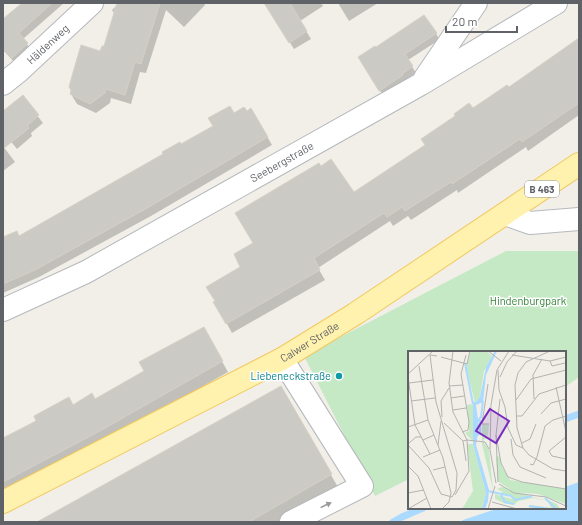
<svg xmlns="http://www.w3.org/2000/svg" width="582" height="525" viewBox="0 0 582 525" font-family="Barlow,sans-serif">
<style>
.green{fill:#c5e8c5}
.water{fill:#aadaff}
.shadow{fill:#0003}
.lines{fill:none;stroke-linecap:round;stroke-linejoin:round}
.stream{stroke:#aadaff;stroke-width:7}
.building{fill:#cccac5;stroke:#d6d1c6}
.street-casing{stroke:#b5b8bc;stroke-width:24}
.secondary-casing{stroke:#b6babf;stroke-width:24}
.primary-casing{stroke:#f2c960;stroke-width:24}
.street{stroke:#fff;stroke-width:22}
.secondary{stroke:#fff;stroke-width:22}
.primary{stroke:#fff2af;stroke-width:22}
.oneway{fill:#979a9d}
.culture-dot{fill:#0f9aa8;stroke:#fff;stroke-width:1.5}
.labels{text-anchor:middle;stroke-width:3;stroke-linejoin:round;paint-order:stroke}
.shield{fill:#fff;stroke:#8f9295;stroke-width:1}
.shield-label{font-size:10px;font-weight:bold;fill:#5f6368}
.street-label{font-size:11px;fill:#5f6368;stroke:#fff}
.park-label{font-size:11px;fill:#348238;stroke:#fff}
.culture-label{font-size:11px;fill:#0d838f;stroke:#fff;text-anchor:end}
.inset-river{fill:none;stroke:#aadaff;stroke-width:2}
.inset-road{fill:none;stroke:#b3b3b1;stroke-width:1}
.view{fill:#7b2cbf;fill-opacity:0.15;stroke:#7b2cbf;stroke-width:2}
.inset-edge{fill:none;stroke:#5f6368;stroke-width:2}
</style>
<rect width="100%" height="100%" fill="#f1efe8"/>
<path class="green" d="M506,251H579V377L565,387V352H409V479L375,496L304,356Z"/>
<path class="water" d="M579,482V522H460L463,520L499,508H565V487Z"/>
<path class="shadow" d="M22,3H64L23,39L32,51L17,65L3,50V29Z
M119,3H204L205,5L184,27L166,10L146,73L140,72L131,104L111,98L110,103L96,113L77,104L71,94L104,48L115,15L112,10Z
M265,3H321L323,6L300,21L311,39L294,49Z
M338,3H378L349,21Z
M436,33L439,40L408,60L416,73L405,80L406,82L384,97L363,64Z
M579,39V115L528,151L526,147L458,193L457,190L411,220L408,216L393,226L390,221L318,268L325,280L232,333L215,302L242,267L426,146L473,110L509,89Z
M23,97L43,123L31,133L32,136L17,149L3,132V113Z
M251,109L272,145L151,216L39,277L3,293V238L19,237L234,115L246,112Z
M3,146L15,162L3,171Z
M203,328L228,372L48,474L3,496V439L73,406L94,400L145,371Z
M281,387L339,489L282,522H38Z"/>
<g class="lines">
<path class="stream" d="M565,419L579,414
M393,522L402,517L423,508"/>
</g>
<path class="building" d="M22,3H52L19,33L28,43L12,58L3,48V16L4,18Z
M117,3H160L141,64L135,62L125,95L106,89L105,93L90,104L70,94L71,90L69,87L72,76L81,45L100,51L102,46H104Z
M264,3H290L307,31L289,43Z
M424,15L437,33L405,54L413,66L402,74L403,75L379,91L358,57L375,46L376,47Z
M579,38V103L522,142L520,139L452,184L451,182L405,211L402,207L387,217L384,213L314,258L320,270L226,324L213,302L215,301L206,287L240,267L234,254L253,243L235,213L319,163L321,166L331,159L354,192L425,145L421,139L455,116L454,114L469,103L473,108L507,85L509,87Z
M23,95L39,115L27,126L29,128L3,149V111Z
M230,106L234,113L244,107L247,111L251,108L268,137L147,208L35,270L3,284V237L17,231L19,236L163,154L162,152L180,142L181,144L213,126L208,118Z
M204,327L223,361L98,432L3,482V438L36,421L34,416L69,397L73,405L92,393L95,399L144,371L139,362Z
M281,386L332,474L249,522H37Z"/>
<g class="lines">
<defs>
<g id="street">
<path d="M425,78L476,3"/>
<path id="s1" d="M3,84L18,72L92,3"/>
<path id="s2" d="M3,310L86,272L421,84L556,3"/>
<path d="M282,359L362,486L291,522"/>
</g>
<path id="secondary" d="M505,214L530,223L579,219"/>
<g id="primary">
<path id="s3" d="M3,502L282,359L355,314L579,164"/>
</g>
</defs>
<use href="#street" class="street-casing"/>
<use href="#secondary" class="secondary-casing"/>
<use href="#primary" class="primary-casing"/>
<use href="#street" class="street"/>
<use href="#secondary" class="secondary"/>
<use href="#primary" class="primary"/>
</g>
<defs><path id="oneway-solid" d="M-6-.8H1V-3.2L6.5 0L1 3.2V.8H-6Z"/></defs>
<use class="oneway" href="#oneway-solid" transform="translate(326 505) rotate(-26)"/>
<circle class="culture-dot" cx="339" cy="376" r="4"/>
<g class="labels">
<rect class="shield" x="525" y="181" width="34" height="16" rx="3"/>
<g class="shield-label">
<text x="542" y="193">B 463</text>
</g>
<g class="street-label">
<text dy="4" stroke="none"><textPath href="#s1" startOffset="60">Häldenweg</textPath></text>
<text dy="4" stroke="none"><textPath href="#s2" startOffset="316">Seebergstraße</textPath></text>
<text dy="4" stroke="none"><textPath href="#s3" startOffset="346">Calwer Straße</textPath></text>
</g>
<g class="park-label">
<text x="528" y="305">Hindenburgpark</text>
</g>
<g class="culture-label">
<text x="331" y="380">Liebeneckstraße</text>
</g>
</g>
<g transform="translate(408 351)">
<rect width="158" height="158" fill="#f1efe8"/>
<path d="M63,0H78L84,5L76,20L72,46L67,52L58,15ZM65,53V90L57,82L61,80L59,54ZM74,73L81,74L80,84L75,90L81,99L85,139L74,93ZM59,93H65L78,142L74,158H54L65,140ZM88,105L92,106L94,116L102,129L158,138V153L130,143L106,141L94,133L90,130ZM94,136L122,145L113,147L124,146L140,150L125,147L110,150L106,154L96,152L87,148V143L107,149L113,147L107,149L102,144L90,143L95,141L89,138ZM140,149L149,153L152,158H126L123,156L121,158L122,154L143,157Z" fill="#c5e8c5"/>
<path d="M87,0H89L78,24L75,51L68,54L71,76L68,94L81,139L80,150L77,158H74L78,142L65,93V51H68L72,46L78,16Z" fill="#aadaff"/>
<path class="inset-river" d="M57,12L65,53M68,72L73,66L75,50M68,85L72,82V69M80,140L103,145L107,149L124,145M93,144L97,151L106,153M137,147L148,158M121,155L141,158"/>
<path class="inset-road" d="M45,0L41,32L45,61L59,89L77,91L81,98M80,0L93,10M142,0L118,11L110,22L107,34L109,77L115,97L121,104L145,118L158,120M104,4L142,10L158,6M33,6L59,13L62,0M142,10L144,15L157,12M11,15L20,69L35,107L43,142L41,151L34,158M90,19L91,39L97,56L100,77L108,94L115,97M0,23L25,0M0,26L7,74L22,103M92,26L99,11L109,0M1,32L25,29M80,33L74,73H81M41,35L55,34M148,36L158,81M43,47L56,45M126,48L125,24L134,8M108,49L123,28L158,19M3,50L27,47M45,59L58,57M133,63L143,52L158,48M108,65H114L131,43L158,34M34,66L33,50L41,37M36,72L55,90L59,89M0,76L20,69M54,81L60,79L61,71L53,23L58,4M88,84L93,112L100,126L114,131L158,138M158,86L141,100L144,105L158,108M103,88L105,104L112,116L138,127M15,89L26,84M55,90L58,110M114,92L122,88L128,73M0,93L8,86H13M0,94L21,117L33,143L44,146L48,139L49,122L28,51L22,4L29,5M30,94L33,70M15,106L32,99M122,113L125,114L129,106L137,75L145,69L158,65M0,115L10,125L23,158M25,119L37,116M90,131L88,84L92,48M88,132L82,99L83,54L89,19L101,0M91,133L106,142L138,146L158,155M0,142L16,139M47,144L61,120L59,89M84,151L109,158M0,158L19,147M80,158L87,135"/>
<path class="view" d="M82,58L101,70L88,92L68,80Z"/>
<rect width="158" height="158" class="inset-edge"/>
</g>
<rect width="582" height="525" fill="none" stroke="#5f6368" stroke-width="8"/>
<path d="M446 26v6h71v-6" fill="none" stroke="#5f6368" stroke-width="2"/>
<text x="452" y="26" font-size="12" fill="#5f6368" stroke="#ffffff" stroke-width="3" paint-order="stroke">20 m</text>
</svg>
